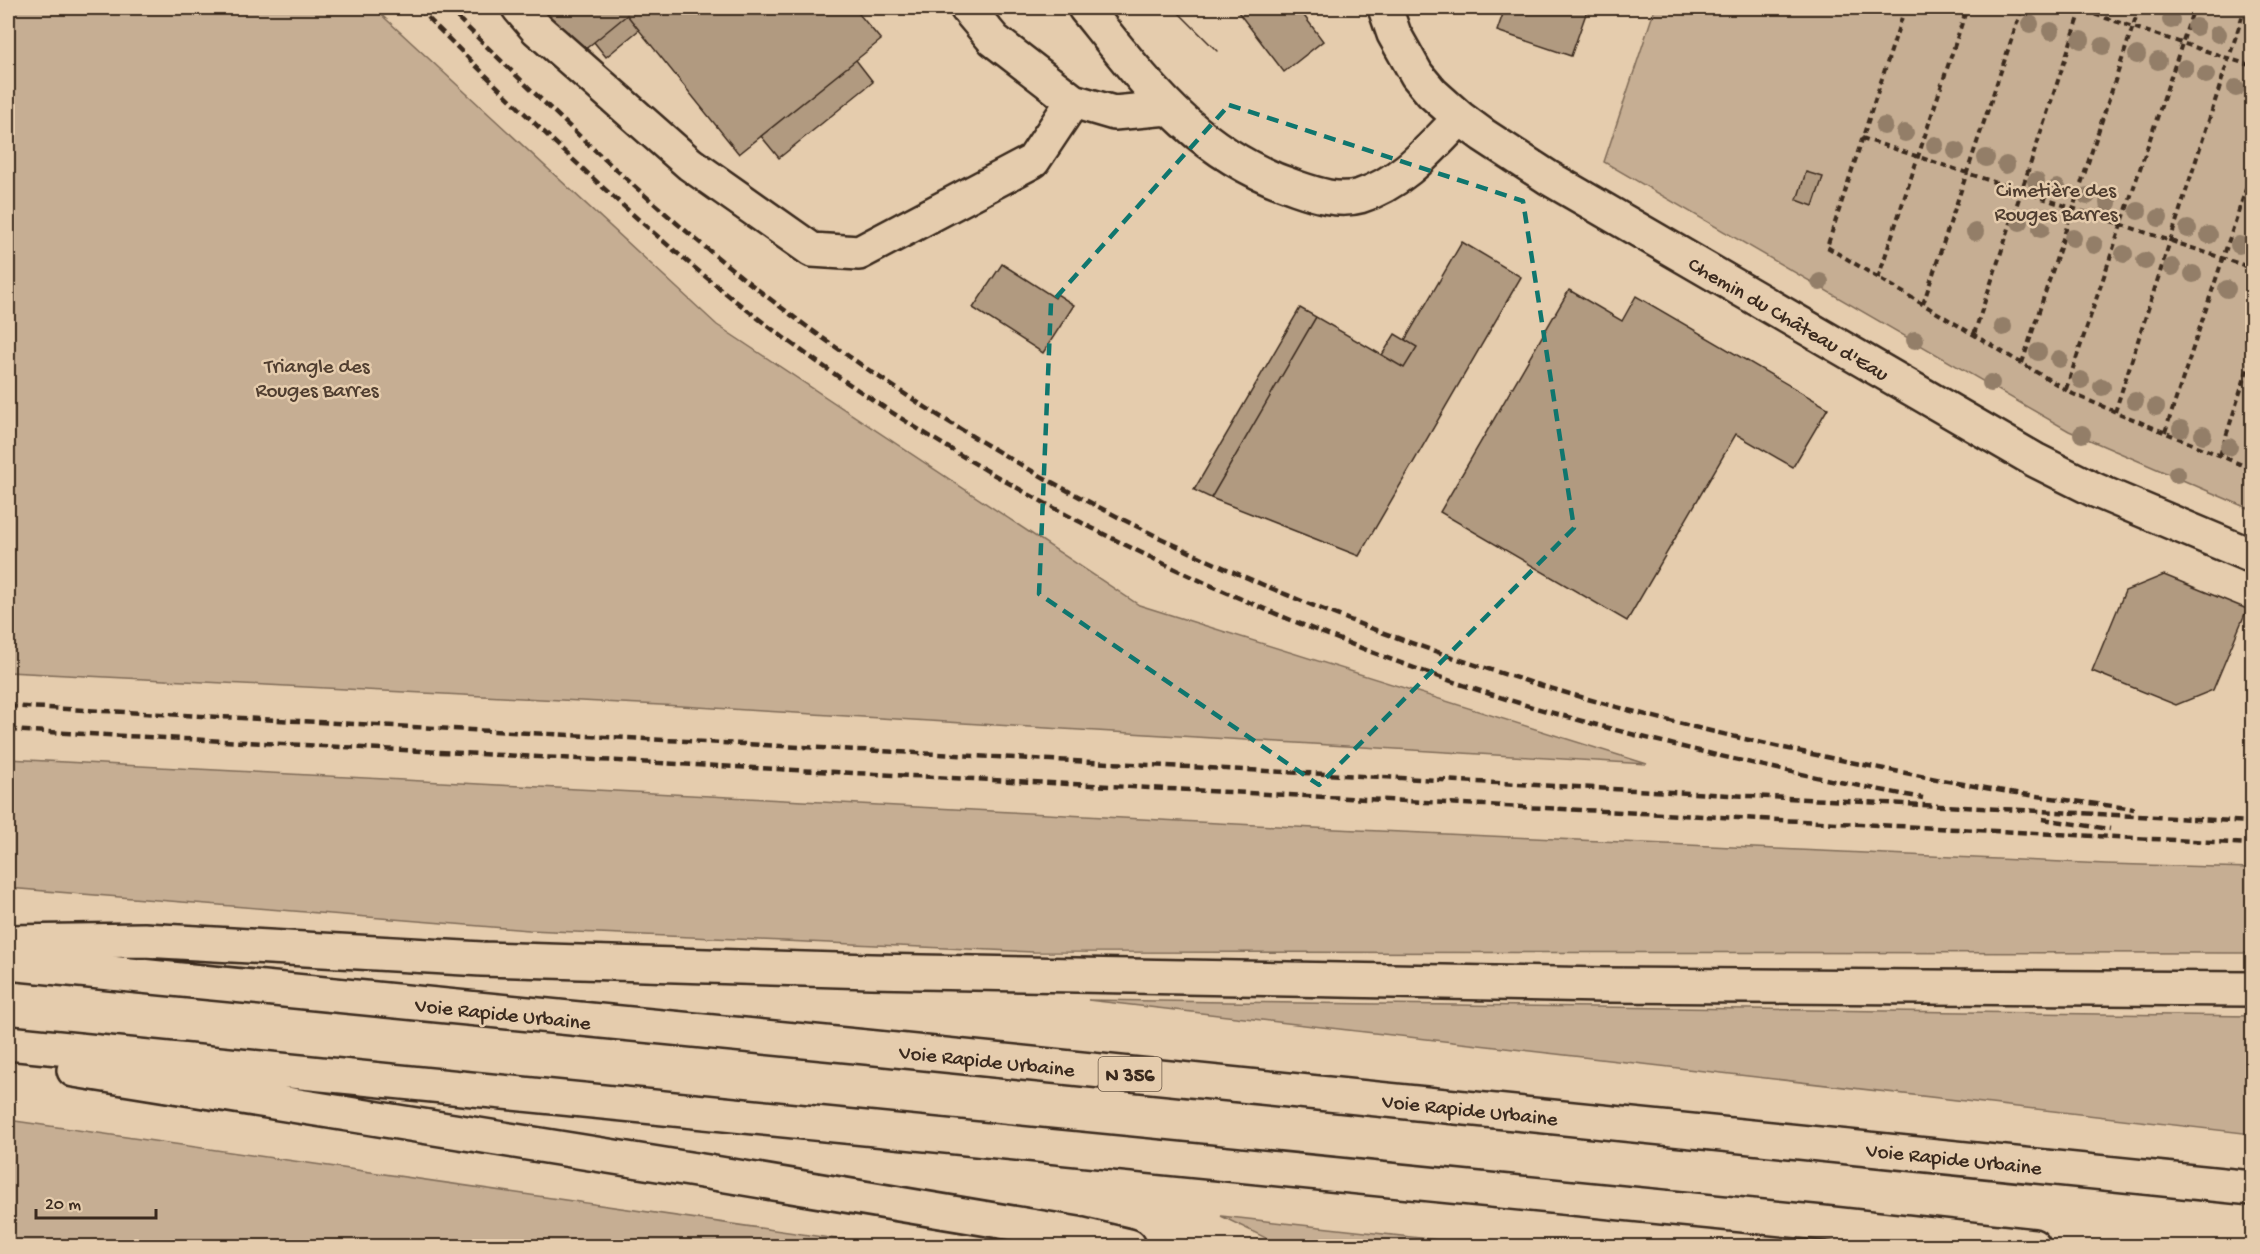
<svg xmlns="http://www.w3.org/2000/svg" width="2260" height="1254" viewBox="0 0 2260 1254" font-family="'Gochi Hand',sans-serif">
<style>
.green{fill:#c6ae93;stroke:#806c58;stroke-width:1.5}
.building{fill:#b19a80;stroke:#3b2a1e;stroke-width:1.5}
.lines{fill:none;stroke-linecap:round;stroke-linejoin:round}
.minor-casing{stroke:#3b2a1e;stroke-width:38}
.highway-casing{stroke:#3b2a1e;stroke-width:38}
.path{stroke:#3b2a1e;stroke-width:4;stroke-dasharray:6 4.5;stroke-linecap:butt}
.minor{stroke:#e5ccad;stroke-width:33}
.highway{stroke:#e5ccad;stroke-width:33}
.tram{stroke:#3b2a1e;stroke-width:1.5}
.rail{stroke:#3b2a1e;stroke-width:4.5;stroke-dasharray:9 4.5;stroke-linecap:butt}
.tree{fill:#937e68}
.marked{fill:none;stroke:#0f766e;stroke-width:4.5;stroke-dasharray:12 8;stroke-linejoin:round}
.labels{text-anchor:middle;stroke-width:5;stroke-linejoin:round;paint-order:stroke}
.shield{fill:#e5ccad;stroke:#6e5b49;stroke-width:1.5}
.shield-label{font-size:20px;font-weight:bold;fill:#3b2a1e}
.park-label{font-size:21px;fill:#503e30;stroke:#e5ccad}
.street-label{font-size:21px;fill:#3b2a1e;stroke:#e5ccad}
</style>
<rect width="100%" height="100%" fill="#e5ccad"/>
<filter id="ink" filterUnits="userSpaceOnUse"><feTurbulence type="fractalNoise" baseFrequency=".0167" numOctaves="2"/><feDisplacementMap in="SourceGraphic" scale="12" xChannelSelector="R" yChannelSelector="G"/><feConvolveMatrix kernelMatrix="1 2 1 2 8 2 1 2 1" color-interpolation-filters="sRGB"/></filter>
<g filter="url(#ink)">
<path class="green" d="M8,8H374L717,325L1139,605L1647,764L681,706L8,672Z
M1655,8H2252V510L2069,431L1604,162Z
M8,759L1314,828L2106,864L2252,868V953L1034,952L529,930L8,888Z
M1088,1000L2252,1016V1134Z
M8,1120L885,1246H8Z
M1221,1216L1493,1246H1282Z"/>
<path class="building" d="M543,8H854L881,40L739,154L627,15L583,51L568,32L565,35Z
M1235,8H1308L1302,13L1323,41L1284,72Z
M1505,8H1588L1571,56L1497,31Z
M627,15L639,30L606,57L594,42Z
M856,60L873,82L779,158L761,136Z
M1806,172L1823,177L1813,206L1797,200Z
M1462,242L1521,277L1359,556L1211,498L1316,317L1404,368L1417,347L1405,340Z
M1002,264L1055,298L1057,294L1074,305L1043,353L973,308Z
M1569,290L1622,321L1636,296L1828,408L1793,467L1736,434L1627,621L1440,512Z
M1300,308L1316,317L1211,498L1194,490Z
M1395,334L1417,347L1404,368L1382,355Z
M2164,575L2247,609L2213,690L2176,705L2092,671L2125,591Z"/>
<g class="lines">
<defs>
<path id="minor" d="M519,8L537,29L690,164L812,250L859,253L1033,161L1073,101
M967,8L994,40L1073,101L1114,113L1168,108
M1085,8C1148,86 1197,155 1297,188C1317,195 1339,202 1360,196C1402,183 1430,149 1460,118
M1385,8L1394,34L1417,75L1432,93L1460,118L1483,135L1549,178L2035,460L2095,490L2252,556"/>
<path id="highway" d="M8,942L144,940L482,959L871,971L1604,985L2252,989
M8,963L866,1047L2252,1188
M8,1043L1823,1223L2033,1246
M74,1070L708,1172L1078,1234L1129,1246"/>
</defs>
<use href="#minor" class="minor-casing"/>
<use href="#highway" class="highway-casing"/>
<path class="path" d="M1905,8L1827,247L2073,394L2252,469
M2075,8L2252,66
M1862,138L2252,268
M1878,278L1967,8
M1923,304L2022,8
M1974,334L2082,8
M2022,363L2139,8
M2066,389L2194,8
M2115,412L2245,8
M2165,432L2252,171
M2220,455L2252,355"/>
<use href="#minor" class="minor"/>
<use href="#highway" class="highway"/>
<path class="tram" d="M1174,8L1217,51"/>
<path class="rail" d="M418,8C531,121 644,233 772,329C942,456 1131,557 1328,635C1401,664 1475,691 1550,712C1673,747 1798,775 1923,798
M448,8C570,130 695,249 837,348C1051,499 1292,611 1543,686C1690,730 1841,762 1991,789C2038,797 2086,802 2134,809
M8,706L2252,822
M8,730L2252,844
M2042,819L2110,829"/>
</g>
<g class="tree">
<circle cx="2171" cy="20" r="9"/>
<circle cx="2030" cy="24" r="9"/>
<circle cx="2196" cy="27" r="9"/>
<circle cx="2051" cy="31" r="9"/>
<circle cx="2218" cy="34" r="9"/>
<circle cx="2081" cy="40" r="9"/>
<circle cx="2103" cy="46" r="9"/>
<circle cx="2137" cy="55" r="9"/>
<circle cx="2158" cy="61" r="9"/>
<circle cx="2185" cy="68" r="9"/>
<circle cx="2206" cy="75" r="9"/>
<circle cx="2236" cy="88" r="9"/>
<circle cx="1884" cy="126" r="9"/>
<circle cx="1905" cy="133" r="9"/>
<circle cx="1935" cy="145" r="9"/>
<circle cx="1956" cy="151" r="9"/>
<circle cx="1986" cy="158" r="9"/>
<circle cx="2006" cy="165" r="9"/>
<circle cx="2036" cy="181" r="9"/>
<circle cx="2057" cy="188" r="9"/>
<circle cx="2087" cy="196" r="9"/>
<circle cx="2108" cy="203" r="9"/>
<circle cx="2138" cy="211" r="9"/>
<circle cx="2159" cy="218" r="9"/>
<circle cx="2020" cy="222" r="9"/>
<circle cx="2041" cy="229" r="9"/>
<circle cx="2188" cy="229" r="9"/>
<circle cx="1975" cy="232" r="9"/>
<circle cx="2209" cy="235" r="9"/>
<circle cx="2073" cy="238" r="9"/>
<circle cx="2094" cy="245" r="9"/>
<circle cx="2239" cy="245" r="9"/>
<circle cx="2124" cy="254" r="9"/>
<circle cx="2145" cy="261" r="9"/>
<circle cx="2172" cy="267" r="9"/>
<circle cx="2193" cy="274" r="9"/>
<circle cx="1820" cy="282" r="9"/>
<circle cx="2227" cy="289" r="9"/>
<circle cx="2003" cy="327" r="9"/>
<circle cx="1915" cy="340" r="9"/>
<circle cx="2038" cy="352" r="9"/>
<circle cx="2059" cy="359" r="9"/>
<circle cx="2081" cy="380" r="9"/>
<circle cx="1991" cy="383" r="9"/>
<circle cx="2102" cy="387" r="9"/>
<circle cx="2135" cy="401" r="9"/>
<circle cx="2156" cy="407" r="9"/>
<circle cx="2181" cy="429" r="9"/>
<circle cx="2082" cy="434" r="9"/>
<circle cx="2203" cy="435" r="9"/>
<circle cx="2229" cy="447" r="9"/>
<circle cx="2177" cy="474" r="9"/>
</g>
</g>
<path class="marked" d="M1229,105L1523,201L1574,528L1319,785L1039,594L1051,303Z"/>
<g class="labels">
<rect class="shield" x="1098.5" y="1057" width="63" height="34" rx="4.5"/>
<g class="shield-label">
<text x="1130" y="1081">N 356</text>
</g>
<g class="park-label">
<text x="2056" y="196">Cimetière des<tspan x="2056" dy="24">Rouges Barres</tspan></text>
<text x="317" y="372">Triangle des<tspan x="317" dy="24">Rouges Barres</tspan></text>
</g>
<g class="street-label">
<text transform="translate(1789 318) rotate(30)" y="7">Chemin du Château d'Eau</text>
<text transform="translate(503 1013) rotate(6)" y="7">Voie Rapide Urbaine</text>
<text transform="translate(987 1060) rotate(6)" y="7">Voie Rapide Urbaine</text>
<text transform="translate(1470 1109) rotate(6)" y="7">Voie Rapide Urbaine</text>
<text transform="translate(1954 1158) rotate(6)" y="7">Voie Rapide Urbaine</text>
</g>
</g>
<rect width="2260" height="1254" fill="none" stroke="#e5ccad" stroke-width="30"/>
<rect x="15" y="15" width="2230" height="1224" fill="none" stroke="#3b2a1e" stroke-width="2" filter="url(#ink)"/>
<path d="M36 1209v9h120v-9" fill="none" stroke="#3b2a1e" stroke-width="3"/>
<text x="45" y="1209" font-size="18" fill="#3b2a1e" stroke="#e5ccad" stroke-width="4.5" paint-order="stroke">20 m</text>
</svg>
